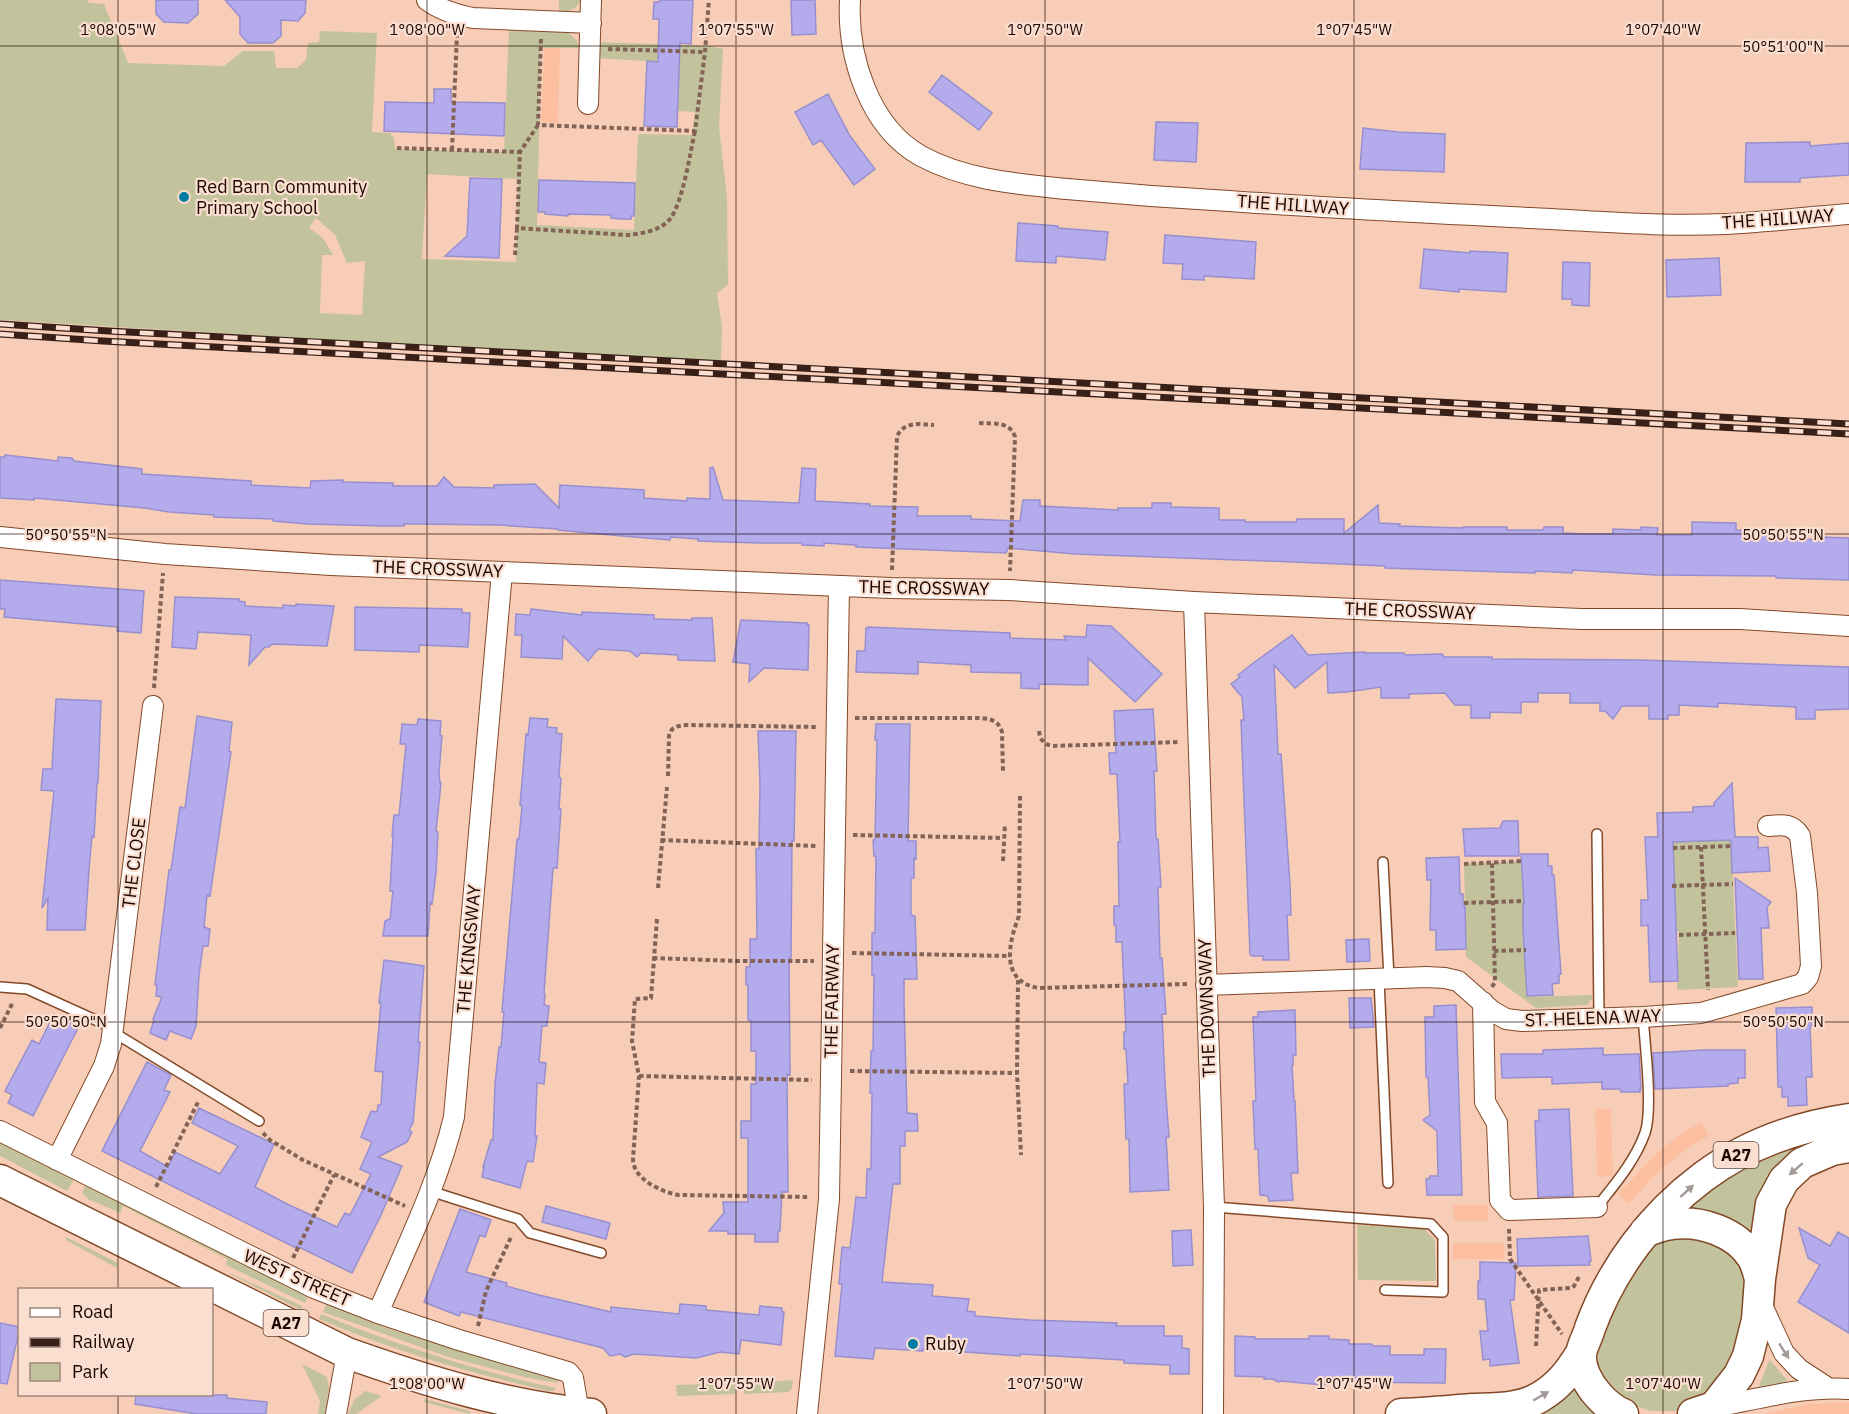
<svg xmlns="http://www.w3.org/2000/svg" width="1849" height="1414" viewBox="0 0 1849 1414" font-family="'IBM Plex Sans',sans-serif">
<style>
.built{fill:#fcc0a0}
.green{fill:#c2c39c;fill-rule:evenodd}
.building{fill:#b3abec;stroke:#978fce;stroke-width:1.5}
.lines{fill:none;stroke-linecap:round;stroke-linejoin:round}
.service-casing{stroke:#834927;stroke-width:12}
.minor-casing{stroke:#834927;stroke-width:22}
.primary-casing{stroke:#834927;stroke-width:33}
.path{stroke:#826356;stroke-width:4;stroke-dasharray:4.5 3;stroke-linecap:butt}
.service{stroke:#fff;stroke-width:9}
.minor{stroke:#fff;stroke-width:20}
.primary{stroke:#fff;stroke-width:30}
.rail-casing{stroke:#382019;stroke-width:7}
.rail{stroke:#fadecf;stroke-width:4.5;stroke-dasharray:14;stroke-linecap:butt}
.oneway{fill:#a49b99}
.ticks{fill:none;stroke:#1b0500;stroke-width:1.5;stroke-opacity:0.45}
.poi-dot{fill:#007ba2;stroke:#fadecf;stroke-width:2}
.labels{text-anchor:middle;stroke-width:4.5;stroke-linejoin:round;paint-order:stroke}
.shield{fill:#fadecf;stroke:#5e463e;stroke-width:1.5}
.shield-label{font-size:16px;font-weight:bold;fill:#1b0500}
.poi-label{font-size:18px;fill:#1b0500;stroke:#fadecf;text-anchor:start}
.street-label{font-size:18px;fill:#1b0500;stroke:#fadecf}
.ticks-label{font-size:15px;text-anchor:middle;fill:#1b0500;stroke:#fadecf;stroke-width:4.5;stroke-linejoin:round;paint-order:stroke}
</style>
<rect width="100%" height="100%" fill="#f7cdb8"/>
<path class="built" d="M544,47L560,48L558,123L541,122Z
M1595,1109H1611L1613,1176L1597,1177Z
M1702,1122L1709,1136L1692,1145L1673,1160L1653,1177L1629,1204L1618,1194L1658,1152L1685,1131Z
M1453,1205H1488V1221H1454Z
M1453,1243H1504V1259H1453Z
M1849,1402V1414H1764L1808,1404Z"/>
<path class="green" d="M0,0H88L89,3L104,4L128,63L224,66L243,51H274L276,68H297L306,60L308,43L319,42L320,31L377,33L372,132L391,133V136L394,137L395,149L504,152L509,28L568,32L577,41L579,48H541L537,225L634,230L638,134L692,135L695,112L678,111L679,63L596,58L597,42L710,46L723,49L719,126L727,198L728,285L717,293L722,326L721,363L0,320ZM427,174L518,179L516,262L422,259ZM316,218L335,235L347,263L365,261L362,315L320,313L322,255H333L323,238L309,228Z
M559,0H581C576,10 569,12 559,12Z
M1731,840L1738,987L1677,990L1679,935L1674,921L1672,842Z
M1522,861L1529,997L1592,995V999L1587,1005L1536,1008L1466,957L1464,864Z
M1849,1130L1756,1207L1753,1223V1237C1732,1217 1718,1209 1688,1210V1206L1719,1180L1778,1149Z
M0,1139L75,1178L67,1191L0,1156Z
M86,1184L308,1296L305,1303L226,1265L227,1259L123,1206L120,1213L88,1199L82,1193Z
M1357,1225L1424,1229L1435,1240L1436,1281L1358,1280Z
M1677,1234L1726,1244L1751,1283L1726,1381L1690,1406L1675,1411H1651L1626,1403L1603,1380L1598,1365V1346L1617,1306L1638,1266L1659,1241Z
M66,1237L118,1263L117,1268L66,1240Z
M228,1273H230L302,1306L301,1310Z
M326,1304L386,1328L451,1348L554,1375L558,1383L528,1378L448,1357L323,1312Z
M321,1314C397,1345 476,1371 556,1388L553,1391H548C470,1373 393,1351 319,1319Z
M1770,1360L1787,1380L1786,1382L1761,1389L1759,1386L1769,1361Z
M302,1364L327,1377L329,1388L325,1414H318L320,1401Z
M793,1380L792,1388L789,1392L744,1394V1384Z
M735,1383V1394L677,1396L676,1385Z
M1577,1383L1601,1414H1533Z
M365,1391L382,1396L356,1414H348L354,1400Z
M424,1399L470,1411V1414L424,1402Z"/>
<path class="building" d="M156,0H198V14L188,23L164,22L156,14Z
M225,0H306L305,13L298,21L281,20V36L273,43H248L240,34V17Z
M660,0H693L691,44L680,43L677,127L644,126L647,61L658,62L659,19H653L654,2H659Z
M791,0H815L816,34L792,35Z
M942,75L992,113L979,130L929,92Z
M434,89H451V102L505,103L504,136L384,131L385,102L434,103Z
M828,94L850,136L875,169L854,185L821,140L813,145L795,112Z
M1156,122L1198,123L1196,162L1154,160Z
M1363,128L1398,132L1445,134L1444,172L1360,169Z
M1810,142V146L1849,143V175L1800,178V182H1745L1746,143Z
M470,178L502,179L499,258L445,256L467,236Z
M539,180L635,183L634,216H631V219H620L611,218V215L568,214V216L545,214V212H538Z
M1018,223L1058,226V228L1108,232L1105,260L1056,256V263L1016,261Z
M1165,235L1256,242L1254,279L1204,276V280L1182,279L1183,264L1163,263Z
M1424,249L1470,253V251L1508,253L1506,292L1459,289V292L1420,288Z
M1719,258L1721,295L1667,297L1666,260Z
M1563,262L1590,263L1589,306L1572,305V299H1562Z
M5,455L58,461V457L72,458L74,461L142,469V474L251,481V485L310,488L311,481L343,480V482L393,483V486H437L444,477L454,487L494,488V485L535,484L559,508L560,485L644,490V498L687,501V498L710,499V468L713,467L723,500L799,503L802,468L816,469L815,501L870,504V506L918,507L917,516H971V519L1020,521L1023,500H1040V506L1118,510V508H1152V503H1171V507L1219,508V520H1245V522H1296L1297,519H1344V533L1378,505L1379,523L1400,524L1399,526L1462,528L1463,527H1507V530H1543L1544,527H1563V533L1587,534H1613V529L1641,530V527L1658,528L1657,535H1692V522L1736,523V530L1786,531V538L1821,540V537L1849,538V580L1776,578V576L1656,575L1573,570L1572,573L1535,571V573L1385,568V566L1294,562L1075,554L1008,548L1006,553L856,547V545L824,543V546L802,545V543H758L698,541V539L671,537L670,540L622,536L558,530V529L498,525L416,524H404V526H383L308,524L273,521V519L214,517V515L169,512L145,508L34,498V500L0,498V457H5Z
M0,580L144,591L141,633L117,631L118,627L4,617L5,609H0Z
M175,597L239,599V601L245,602V606L283,608V605L296,606V604L334,606L327,646L272,644L269,647H265L249,665L251,635L198,632L196,649L172,647Z
M355,607L462,609V613H470L468,647L419,645V652L355,650Z
M531,609L582,615V612L654,615V619L692,620V618H712L715,661L678,660V655L641,653L637,657L630,651L598,649L588,661L563,636L562,659L521,657L522,635H515L516,614L530,615Z
M741,620L807,623V625H809L808,670L764,668L749,682L750,664L733,662Z
M1087,625L1111,626L1162,674L1135,702L1088,658V685L1039,684V689L1021,688V673L971,672V665L918,662V674L856,672L857,651H865L866,628H868V627L1010,633V638L1066,640L1064,636L1086,637Z
M1292,635L1308,655L1365,652V653H1404L1405,655L1442,654L1444,657H1492V659L1639,660L1849,667V709L1815,710V719H1796V707L1718,703V707L1679,705V715H1668V719H1649V706H1622L1613,719L1605,711H1600V703H1570V693H1538V702H1521V713L1490,712V718H1471V705H1455L1445,693L1409,694V698H1381V687L1347,692L1328,693L1327,662L1295,688L1274,665L1278,754H1281L1290,885L1291,915H1287L1289,960H1263V956H1252L1250,954L1241,720H1244L1242,697L1231,684L1240,677L1238,675L1252,664Z
M56,699L101,701L98,783H97L94,837L92,836L89,869L85,930H47L48,898L42,908L54,791L41,790L43,769H52Z
M1153,709L1157,771H1154L1156,839H1158L1161,887H1158L1160,958H1162L1166,1014H1162L1165,1083L1169,1137H1166L1169,1190L1130,1192L1129,1139H1126L1124,1084H1128L1126,1049H1124V1032H1126L1122,942H1116V925H1114V906H1119L1118,842H1120L1117,774H1110L1109,753H1116L1114,711Z
M197,716L232,722L229,751L231,752L210,896L207,895L204,927L210,929L208,946H203L199,975L196,1026L191,1039L170,1031L166,1040L150,1033L154,1020L153,1019L162,997L156,996L157,985H155L169,870H171L180,807L185,808Z
M530,718L548,719L547,727L557,728L556,733L562,734L559,776L561,779L559,809H561L557,868H553L544,993L545,995L544,1005L549,1006L547,1026H542L539,1062L546,1063L544,1084L537,1083L535,1136H537L533,1162L527,1161L520,1188L482,1177L484,1167H483L491,1140H493L495,1084L499,1047H501L504,1012H502L504,988L512,896L517,839H519L522,806L520,805L526,734L528,735Z
M418,719L441,721L440,735L442,736L439,773L440,783H441L436,831L438,832L436,873L432,904L430,903L428,936H383L385,921L390,919L393,891H390L393,836H392L394,815H399L406,744H400L402,724L417,725Z
M876,724H910L908,841H916V859L914,858V878H911V915L915,916L917,979H904V1003L907,1113L917,1114L918,1131H905V1146H900V1184H893L882,1282L933,1285L932,1296L969,1299L967,1311L975,1312V1316L1030,1320L1117,1323L1116,1326H1164V1336H1182V1348L1189,1349V1374H1170V1365L1124,1363V1360L1020,1354V1356L923,1349V1351L875,1348L873,1359L835,1356L842,1284H839L842,1247L850,1248L856,1197L866,1198L867,1169H871L872,1093H870L871,1051H873L874,975H872V933H875L876,856H874L873,840H875L877,740H875Z
M758,731H796L794,841H792L791,958H789L790,1075L787,1074L788,1192H782L780,1231H778V1242H755V1234H728V1231H709L724,1213L723,1202H748V1138H741V1121H751V1084H756V1051H751V1021L748,1020V985H746V967H750V939H757L756,849H759L760,785Z
M1732,783L1735,837H1758V848L1768,847L1770,871L1732,873L1731,840L1673,842L1678,981L1650,982L1648,925L1641,926V900H1648L1645,837H1658L1657,813L1693,812V807L1714,806V803Z
M1503,821H1518L1519,856H1465L1463,829L1500,828Z
M1521,854H1548V866H1552V875H1554L1561,974H1559V983L1552,984L1553,995L1527,996L1523,929V903H1524Z
M1459,857L1460,894H1463V906H1465L1466,949L1436,950V930H1430L1431,880H1427L1426,858Z
M1735,878L1771,902L1767,907L1769,928H1761L1763,979H1739Z
M1369,939L1370,961L1347,962L1346,940Z
M384,960L424,966L418,1042H420L413,1123L409,1130L412,1132L407,1142L378,1157L402,1166L381,1215L352,1273L297,1246L296,1248L102,1151L147,1062L171,1075L164,1090L170,1092L140,1151L168,1167L175,1152L220,1174L238,1146L192,1123L199,1108L274,1144L255,1187L287,1204L337,1227L345,1213L350,1215L371,1174L360,1169L372,1142L361,1137L371,1111L377,1112L378,1105H381L383,1072L375,1071L381,1003H379Z
M1349,998H1371L1374,1027L1350,1028Z
M1456,1005L1462,1195H1427L1426,1179L1430,1178V1176H1438L1437,1131L1423,1120L1430,1115L1428,1077H1426L1425,1017H1434V1006Z
M1812,1007V1026H1810L1812,1077H1806L1807,1105L1788,1106V1097H1782V1087H1778L1776,1008Z
M1295,1010L1296,1055H1293V1065H1292L1294,1101H1295L1298,1173H1291L1293,1200L1269,1201L1268,1196L1260,1195L1258,1149H1255L1253,1101H1256L1253,1017H1258V1012Z
M54,1014L79,1026L33,1116L8,1103L12,1095L5,1091L32,1040L39,1044Z
M1603,1048V1055L1639,1054L1641,1089H1640V1092H1621L1620,1089H1602V1082L1552,1084V1077L1502,1078L1501,1054H1543V1050Z
M1704,1050H1745V1078H1738V1083L1728,1084V1086L1655,1089L1653,1053Z
M1569,1109L1573,1196L1538,1197L1535,1121H1539V1110Z
M546,1206L610,1223L606,1239L542,1222Z
M460,1209L491,1220L485,1237L480,1235L466,1272L507,1283L506,1286L539,1295L611,1312V1307L679,1314L680,1304L706,1306V1310L759,1315L760,1306L782,1308V1312H784L781,1345L741,1340L739,1354L720,1352L696,1358L634,1354L625,1357L620,1354L610,1356L603,1348L461,1312L459,1316L424,1302Z
M1799,1228L1830,1246L1838,1232L1849,1238V1333L1798,1302L1820,1265L1808,1258Z
M1191,1230L1193,1265L1173,1266L1172,1231Z
M1588,1236L1591,1261H1589L1590,1265L1518,1266L1517,1239Z
M1480,1262L1516,1263L1514,1300H1510L1519,1363L1490,1366V1359L1483,1360L1480,1331H1488L1485,1299H1478V1281H1480Z
M0,1323L20,1327L7,1384L0,1383Z
M1235,1336L1255,1337V1339H1309V1336H1329V1339L1349,1340V1344H1371L1374,1346H1390V1355H1424V1349H1446L1445,1383L1344,1382L1337,1385L1329,1383L1323,1385L1281,1381L1278,1382L1273,1379H1264V1377L1235,1376Z
M136,1395H227V1398L267,1402L266,1414H197L135,1404Z"/>
<g class="lines">
<defs>
<path id="service" d="M1597,834L1599,1017
M1383,862L1389,978
M1379,979L1388,1183
M0,987L27,989L113,1028
M113,1032L259,1121
M430,1191L518,1219L530,1233L601,1253
M1214,1207L1431,1224L1443,1237V1292L1385,1290
M1597,1207C1615,1184 1635,1161 1645,1133C1653,1110 1645,1044 1643,1017"/>
<path id="minor" d="M427,0C440,10 457,15 473,18L591,23
M850,0C847,56 869,127 921,156C965,180 1017,184 1067,189C1121,194 1175,198 1229,201C1329,208 1430,213 1531,218C1596,221 1661,227 1726,224C1767,222 1808,217 1849,214
M588,104L591,0
M0,537L165,554L331,565L891,588L1009,590L1194,602L1581,619H1740L1849,626
M1194,602L1214,1207L1213,1414
M1206,985L1427,977L1445,978L1458,981L1492,1011L1506,1019L1522,1021L1643,1017L1701,1013L1802,984L1808,977L1811,966L1807,893L1800,836C1792,823 1782,825 1768,826
M1483,1002L1485,1102L1497,1123L1500,1200L1509,1210L1597,1207
M0,1131L314,1288L378,1313L459,1340L568,1372L573,1378L579,1413
M57,1160L104,1066L111,1044L153,706
M1761,1303L1784,1353L1799,1369L1828,1388
M378,1313C405,1250 438,1184 454,1117L502,572
M1714,1407C1758,1399 1803,1386 1849,1389
M336,1414L347,1353
M807,1414L829,1199L839,586"/>
<path id="primary" d="M0,1180L347,1353C426,1381 507,1406 591,1414
M1645,1232C1654,1228 1663,1225 1672,1224C1700,1220 1736,1232 1752,1257C1756,1263 1758,1272 1760,1279
M1401,1414C1425,1413 1448,1411 1472,1409C1494,1408 1521,1409 1540,1397C1559,1386 1570,1371 1581,1353
M1623,1414C1613,1410 1605,1403 1598,1395C1588,1384 1580,1368 1581,1354C1582,1346 1588,1336 1590,1328C1612,1268 1652,1215 1703,1177C1747,1144 1795,1127 1849,1119
M1693,1414L1714,1407L1739,1375L1748,1356L1757,1320L1760,1279L1771,1204L1784,1180L1802,1163L1832,1150L1849,1147"/>
</defs>
<use href="#service" class="service-casing"/>
<use href="#minor" class="minor-casing"/>
<use href="#primary" class="primary-casing"/>
<path class="path" d="M541,39L538,125L695,131L705,52L709,0
M608,49L705,52
M538,125L520,152L517,228L626,235C641,234 660,231 670,219C683,202 690,153 695,131
M397,148L520,152
M452,150L457,34
M515,255L517,228
M979,423C994,424 1010,421 1015,437L1010,571
M892,570L897,436C905,421 920,424 934,425
M154,688L163,573
M855,718H973C986,718 998,718 1002,732L1003,772
M1039,731C1040,739 1043,744 1052,746L1180,742
M668,776L669,736C671,726 678,726 687,725L817,727
M1020,796L1019,916C1008,944 1000,982 1039,988L1188,984
M853,835L1003,838
M661,840L817,846
M1701,847L1708,990
M1673,848L1731,846
M1003,861L1005,824
M1464,864L1522,861
M1672,886L1733,884
M658,888L667,787
M1464,903L1524,901
M657,919L651,998L635,999L632,1041L639,1076L633,1159C633,1179 661,1192 679,1195L810,1197
M1679,935L1735,933
M1494,951L1526,950
M852,953L1010,956
M653,958L736,961H814
M1018,980L1017,1073L1021,1155
M1492,987L1495,982L1492,863
M0,1028L13,1002
M850,1071L1017,1073
M639,1076L812,1080
M263,1133L270,1140L303,1160L405,1206
M156,1187L199,1100
M1509,1229L1510,1259L1562,1334
M293,1258L334,1175
M478,1326L486,1291L512,1235
M1536,1346L1539,1290L1571,1288L1574,1286L1580,1275"/>
<use href="#service" class="service"/>
<use href="#minor" class="minor"/>
<use href="#primary" class="primary"/>
<defs>
<path id="rail" d="M0,324L109,331L1849,424
M0,334L103,341L1849,434"/>
</defs>
<use href="#rail" class="rail-casing"/>
<use href="#rail" class="rail"/>
</g>
<defs><path id="oneway-solid" d="M-6-.8H1V-3.2L6.5 0L1 3.2V.8H-6Z" transform="scale(1.5)"/></defs>
<g class="oneway">
<use href="#oneway-solid" transform="translate(1796 1169) rotate(139)"/>
<use href="#oneway-solid" transform="translate(1687 1191) rotate(-42)"/>
<use href="#oneway-solid" transform="translate(1784 1351) rotate(57)"/>
<use href="#oneway-solid" transform="translate(1541 1396) rotate(-30)"/>
</g>
<path class="ticks" d="M118,0V1290M427,0V1414M736,0V1414M1045,0V1414M1354,0V1414M1663,0V1414M0,46H1849M0,534H1849M0,1022H1849M118,1394V1414"/>
<g class="poi-dot">
<circle cx="184" cy="197" r="6"/>
<circle cx="913" cy="1344" r="6"/>
</g>
<g class="labels">
<g class="shield">
<rect x="1713.5" y="1142" width="45" height="26" rx="4.5"/>
<rect x="263.5" y="1310" width="45" height="26" rx="4.5"/>
</g>
<g class="shield-label">
<text x="1736" y="1161">A27</text>
<text x="286" y="1329">A27</text>
</g>
<g class="poi-label">
<text x="196" y="193">Red Barn Community<tspan x="196" dy="21">Primary School</tspan></text>
<text x="925" y="1350">Ruby</text>
</g>
<g class="street-label">
<text transform="translate(1293 205) rotate(4)" y="6">THE HILLWAY</text>
<text transform="translate(1778 219) rotate(-4)" y="6">THE HILLWAY</text>
<text transform="translate(438 569) rotate(2)" y="6">THE CROSSWAY</text>
<text transform="translate(924 588) rotate(1)" y="6">THE CROSSWAY</text>
<text transform="translate(1410 611) rotate(2)" y="6">THE CROSSWAY</text>
<text transform="translate(134 863) rotate(-83)" y="6">THE CLOSE</text>
<text transform="translate(469 949) rotate(-85)" y="6">THE KINGSWAY</text>
<text transform="translate(832 1001) rotate(-89)" y="6">THE FAIRWAY</text>
<text transform="translate(1207 1008) rotate(-92)" y="6">THE DOWNSWAY</text>
<text transform="translate(1593 1018) rotate(-2)" y="6">ST. HELENA WAY</text>
<text transform="translate(297 1278) rotate(24)" y="6">WEST STREET</text>
</g>
</g>
<g class="ticks-label">
<text x="118" y="35">1°08'05"W</text>
<text x="427" y="35">1°08'00"W</text>
<text x="736" y="35">1°07'55"W</text>
<text x="1045" y="35">1°07'50"W</text>
<text x="1354" y="35">1°07'45"W</text>
<text x="1663" y="35">1°07'40"W</text>
<text x="1783" y="52">50°51'00"N</text>
<text x="66" y="540">50°50'55"N</text>
<text x="1783" y="540">50°50'55"N</text>
<text x="66" y="1027">50°50'50"N</text>
<text x="1783" y="1027">50°50'50"N</text>
<text x="427" y="1389">1°08'00"W</text>
<text x="736" y="1389">1°07'55"W</text>
<text x="1045" y="1389">1°07'50"W</text>
<text x="1354" y="1389">1°07'45"W</text>
<text x="1663" y="1389">1°07'40"W</text>
</g>
<rect x="18" y="1288" width="195" height="108" fill="#fadecf" stroke="#a1877c" stroke-width="1.5"/>
<rect x="30" y="1308" width="30" height="9" fill="#ffffff" stroke="#a1877c" stroke-width="1.5"/>
<text x="72" y="1318" font-size="18" fill="#1b0500">Road</text>
<rect x="30" y="1338" width="30" height="9" fill="#382019" stroke="#a1877c" stroke-width="1.5"/>
<text x="72" y="1348" font-size="18" fill="#1b0500">Railway</text>
<rect x="30" y="1363" width="30" height="18" fill="#c2c39c" stroke="#a1877c" stroke-width="1.5"/>
<text x="72" y="1378" font-size="18" fill="#1b0500">Park</text>
</svg>
